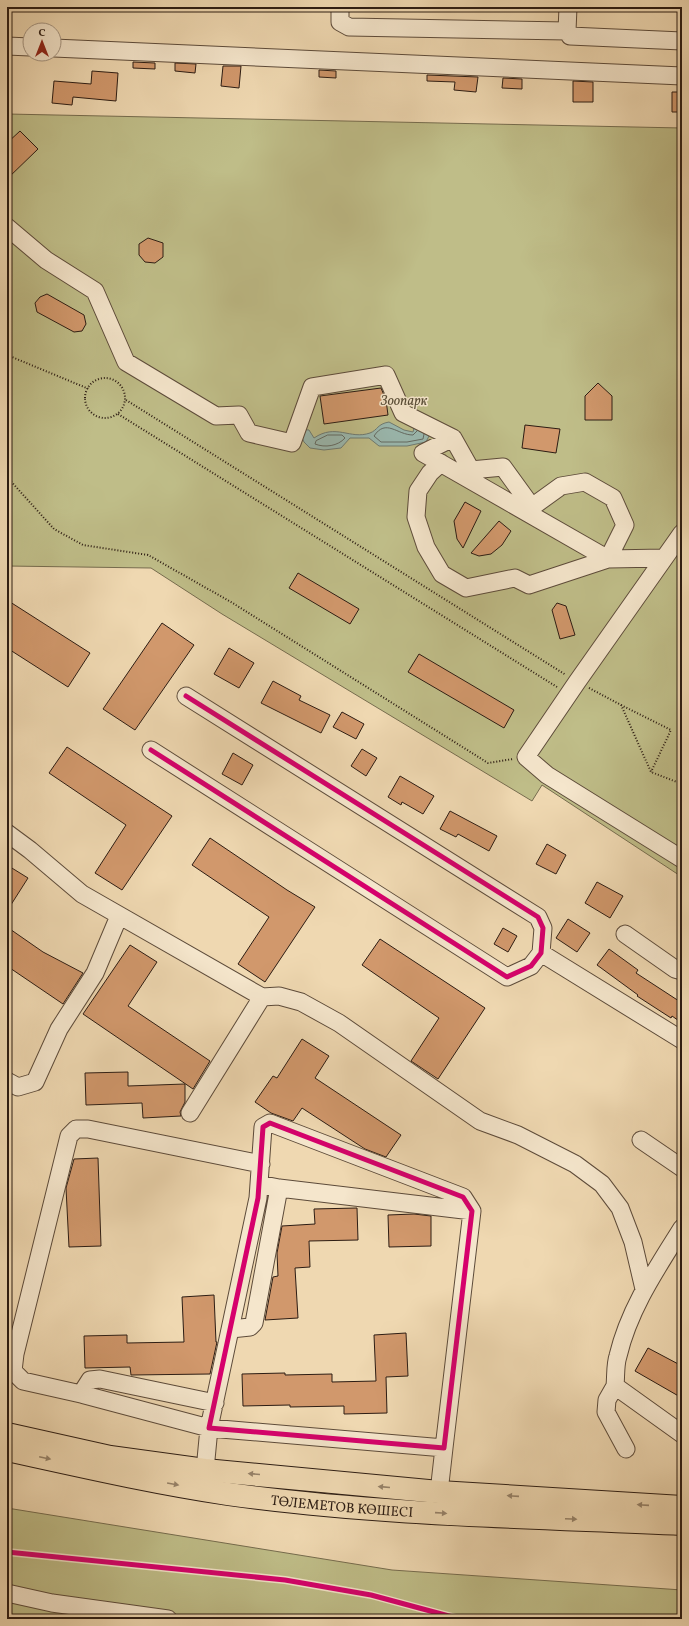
<svg xmlns="http://www.w3.org/2000/svg" width="689" height="1626" viewBox="0 0 689 1626" font-family="Vollkorn,serif">
<style>
.green{fill:#bfbd88;stroke:#766c4e}
.water{fill:#9ab9b0;stroke:#6e7a71}
.lines{fill:none;stroke-linecap:round;stroke-linejoin:round}
.shore{stroke:#636a62;stroke-width:1}
.building{fill:#d1986c;stroke:#2c1c13}
.minor-casing{stroke:#5d4b3a;stroke-width:19}
.major-casing{stroke:#2c1c13;stroke-width:24}
.path{stroke:#2c1c13;stroke-width:2;stroke-dasharray:1 2;stroke-linecap:butt}
.minor{stroke:#f5e6cc;stroke-width:17}
.major{stroke:#efd8b1;stroke-width:22}
.cycleway-casing{stroke:#f5e6cc;stroke-width:8}
.cycleway{stroke:#d6006c;stroke-width:5}
.oneway{fill:#97836a}
.labels{text-anchor:middle;stroke-width:3;stroke-linejoin:round;paint-order:stroke}
.park-label{font-size:14px;font-style:italic;fill:#584c36;stroke:#f5e6cc}
.street-label{font-size:14px;fill:#2c1c13;stroke:#f5e6cc}
</style>
<rect width="100%" height="100%" fill="#efd8b1"/>
<filter id="stains"><feTurbulence type="fractalNoise" baseFrequency=".005" numOctaves="4"/><feColorMatrix values="0 0 0 0 .2 0 0 0 0 .09 0 0 0 0 .02 0 0 0 .5 -.17"/></filter>
<radialGradient id="worn" r=".72"><stop offset=".6" stop-color="#630" stop-opacity="0"/><stop offset="1" stop-color="#630" stop-opacity=".3"/></radialGradient>
<path class="green" d="M7,114L682,128V877L542,785L532,801L222,614L151,568L7,566Z
M7,1508L392,1570L682,1590V1619H7Z"/>
<path class="water" d="M389,422L404,430L413,432L415,424L427,426L429,436L426,442L407,446H379L369,438H350L341,448L324,450L310,448L304,442L298,429L309,430L314,438C336,423 350,440 370,433C378,430 377,424 389,422Z"/>
<g class="lines">
<path class="shore" d="M417,431L413,435C397,435 386,418 374,436L381,442H407L423,439L424,434
M328,435H342L345,438C338,446 325,448 315,444L316,441Z"/>
</g>
<path class="building" d="M133,62L155,63V69L133,68Z
M175,63L196,64L195,73L175,71Z
M223,66H241L239,88L221,86Z
M319,70L336,71V78L319,77Z
M92,71L118,73L116,101L73,97L72,105L52,103L54,81L91,84Z
M427,75L478,77L476,92L454,90L455,82L427,81Z
M503,78L522,79V89L502,88Z
M573,81L593,82V102H573Z
M672,92H682V112H672Z
M20,131L38,149L7,179V143Z
M148,238L163,243V257L155,263L145,262L139,255V244Z
M47,294L84,315L86,324L82,331L74,332L37,312L35,303L40,297Z
M598,383L612,396V420H585V396Z
M381,388L386,400L388,415L324,424L320,396Z
M525,425L560,429L556,453L522,448Z
M465,502L481,511L463,548L457,539L454,521Z
M499,521L511,531L502,545L491,554L479,556L471,553Z
M298,573L359,609L350,624L289,588Z
M7,600L90,653L68,687L7,648Z
M557,603L566,606L575,635L560,639L552,610Z
M162,623L194,645L135,730L103,709Z
M229,648L254,663L239,688L214,674Z
M419,654L514,710L504,728L408,672Z
M273,681L301,696L299,700L330,715L321,733L261,703Z
M342,712L364,724L356,739L333,727Z
M67,747L172,816L122,890L95,873L126,825L49,773Z
M362,749L377,758L366,776L351,766Z
M233,753L253,765L242,785L222,774Z
M400,776L434,796L423,814L402,802L401,805L388,797Z
M450,811L497,836L489,851L458,834L456,837L440,829Z
M210,838L287,890L315,907L265,982L238,964L269,917L192,865Z
M547,844L566,855L556,874L536,864Z
M7,865L28,878L7,911Z
M597,882L623,896L610,918L585,903Z
M568,919L590,933L577,952L556,938Z
M7,927L43,952L83,973L63,1004L7,966Z
M503,928L517,936L508,952L494,944Z
M380,939L485,1008L438,1079L411,1061L439,1018L362,965Z
M130,945L157,962L128,1006L210,1061L193,1089L83,1014Z
M609,949L638,970L636,973L682,1003V1023L672,1016L671,1018L637,996L638,995L597,965Z
M302,1039L329,1056L315,1078L401,1135L386,1157L365,1149L302,1108L293,1121L271,1113L255,1102L273,1076L277,1078Z
M128,1072V1086L185,1084V1102L180,1112L181,1116L143,1118L142,1103L86,1105L85,1073Z
M98,1158L101,1246L69,1247L66,1188L74,1159Z
M357,1208L358,1240L309,1241L310,1267L295,1268L298,1318L265,1320L273,1277L278,1276L277,1253L282,1226L315,1224L314,1209Z
M414,1214L431,1216V1246L389,1247L388,1215Z
M214,1295L216,1342H217L210,1374L131,1375L130,1367L85,1368L84,1336L127,1335V1343L184,1342L182,1297Z
M406,1333L408,1376L386,1377L387,1413L344,1414V1406L290,1407V1405L243,1406L242,1374L285,1373V1375L332,1374V1382L376,1381L374,1335Z
M648,1348L682,1366V1398L635,1371Z"/>
<g class="lines">
<defs>
<path id="minor" d="M340,7V22L349,27L567,31
M568,7L567,31L570,36L682,41
M7,46L30,47
M54,48L682,76
M7,227L46,260L95,291L126,362L216,416L239,415L249,433L292,443L312,387L386,375L403,413L453,438
M441,463L430,473L418,491L416,517L426,547L442,574L466,588L515,578L529,585L608,559L625,525L613,498L585,482L561,486L532,507L503,467L471,470L453,438L423,453L608,559L664,558
M682,533L577,682L526,757L547,775L682,859
M151,750L507,977L531,966L541,953L543,928L538,917L186,696
M7,833L30,850L82,894L262,997L279,996L301,1002L339,1023L480,1121L518,1135L575,1164L602,1184L620,1208L633,1242L644,1289
M625,934L675,969L682,971
M541,953L682,1040
M7,1081L18,1087L35,1082L59,1029L95,973L119,916
M190,1113L262,997
M270,1123L463,1197L472,1211L444,1448L209,1428L258,1198L263,1127Z
M641,1140L682,1168
M259,1184L279,1188L472,1211
M682,1228C657,1268 629,1309 618,1356C615,1365 616,1376 615,1386L682,1434
M231,1329L250,1327L254,1323L279,1188
M615,1386L607,1400L606,1412L626,1449
M81,1394L90,1380L100,1379L215,1403
M205,1470L209,1428L81,1394L23,1381L13,1371L15,1354L69,1136L76,1129H88L261,1164
M439,1492L444,1448
M7,1593L52,1603L168,1619"/>
<g id="major">
<path d="M7,1434L110,1457L205,1470L439,1492L682,1507"/>
<path id="s1" d="M7,1450C80,1466 154,1483 228,1494C378,1515 531,1517 682,1524"/>
</g>
</defs>
<use href="#minor" class="minor-casing"/>
<use href="#major" class="major-casing"/>
<path class="path" d="M7,355L89,389
M85 398a20 20 0 1 1 40 0a20 20 0 1 1-40 0Z
M126,400L566,675
M118,414L557,687
M7,477L54,529L83,545L148,555L231,602L488,763L513,759
M589,688L621,705L651,772L682,784
M621,705L671,730L651,772"/>
<use href="#minor" class="minor"/>
<use href="#major" class="major"/>
<defs>
<path id="cycleway" d="M151,750L507,977L531,966L541,953L543,928L538,917L186,696
M270,1123L463,1197L472,1211L444,1448L209,1428L258,1198L263,1127Z
M7,1552L285,1580L371,1595L460,1619"/>
</defs>
<use href="#cycleway" class="cycleway-casing"/>
<use href="#cycleway" class="cycleway"/>
</g>
<defs><path id="oneway-solid" d="M-6-.8H1V-3.2L6.5 0L1 3.2V.8H-6Z"/></defs>
<g class="oneway">
<use href="#oneway-solid" transform="translate(45 1458) rotate(12)"/>
<use href="#oneway-solid" transform="translate(254 1474) rotate(-175)"/>
<use href="#oneway-solid" transform="translate(173 1484) rotate(10)"/>
<use href="#oneway-solid" transform="translate(384 1487) rotate(-175)"/>
<use href="#oneway-solid" transform="translate(513 1496) rotate(-176)"/>
<use href="#oneway-solid" transform="translate(643 1505) rotate(-176)"/>
<use href="#oneway-solid" transform="translate(441 1513) rotate(4)"/>
<use href="#oneway-solid" transform="translate(571 1519) rotate(2)"/>
</g>
<g class="labels">
<g class="park-label">
<text x="404" y="405">Зоопарк</text>
</g>
<g class="street-label">
<text dy="5" stroke="none"><textPath href="#s1" startOffset="340">ТӨЛЕМЕТОВ КӨШЕСІ</textPath></text>
</g>
</g>
<rect width="689" height="1626" fill="none" stroke="#efd8b1" stroke-width="24"/>
<rect x="8" y="8" width="673" height="1610" fill="none" stroke="#2c1c13" stroke-width="2"/>
<rect x="12" y="12" width="665" height="1602" fill="none" stroke="#2c1c13"/>
<g transform="translate(42 42)"><circle r="19" fill="#f5e6cc" stroke="#a59582"/>
<path d="M0-3L7 15L0 10L-7 15Z" fill="#8f2418"/>
<text y="-6" font-size="11" font-weight="bold" text-anchor="middle" fill="#2c1c13">С</text>
</g>
<rect width="100%" height="100%" filter="url(#stains)"/>
<rect width="100%" height="100%" fill="url(#worn)"/>
</svg>
